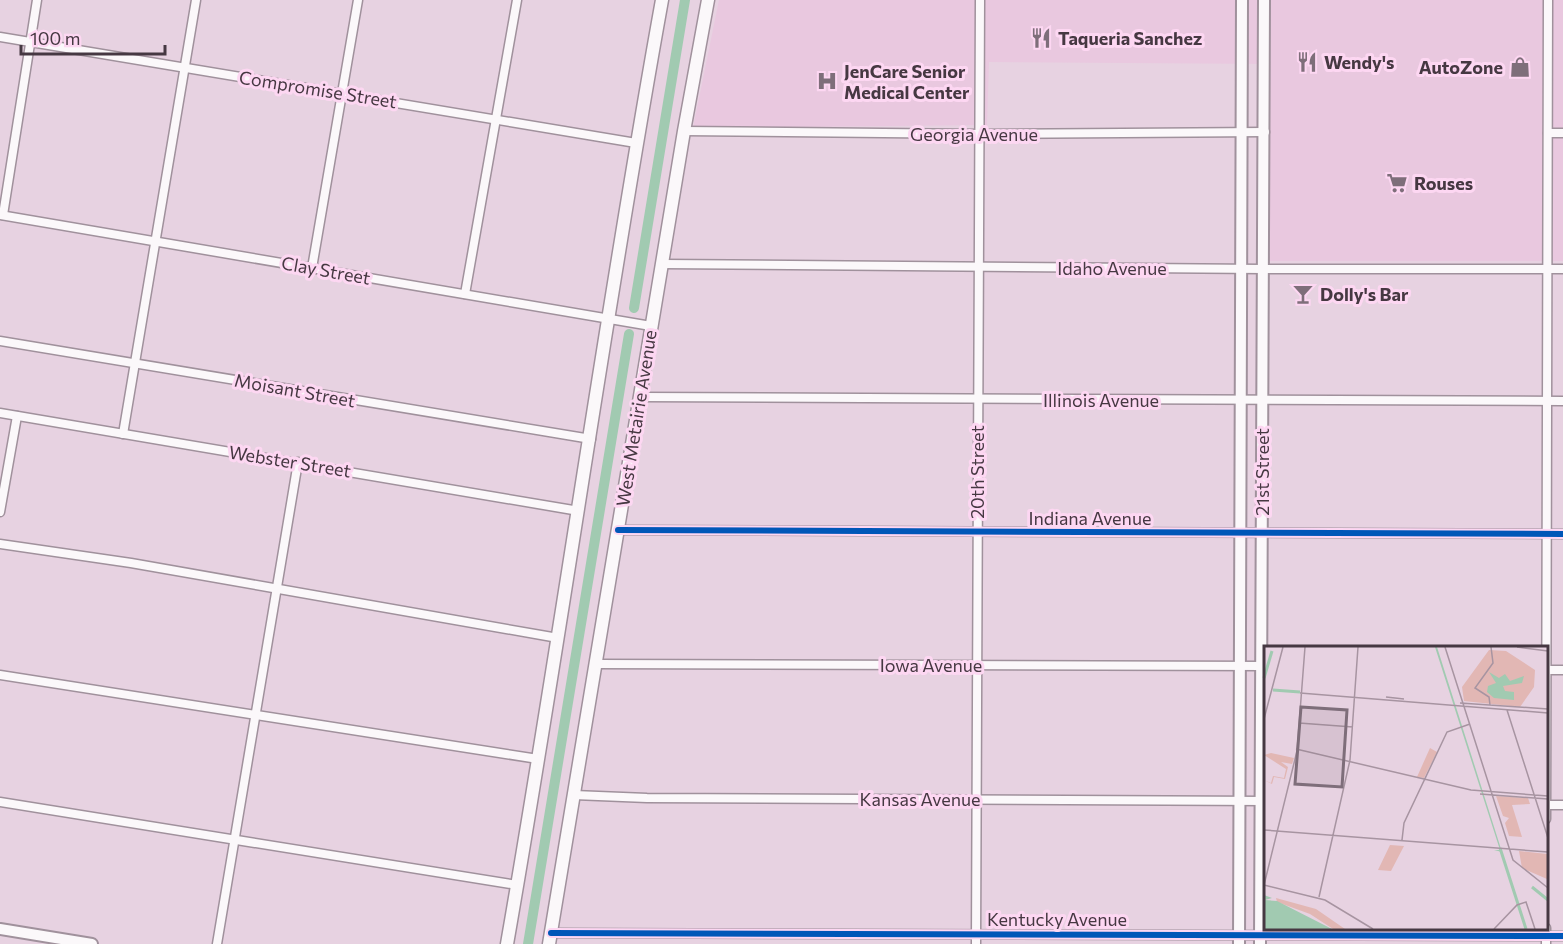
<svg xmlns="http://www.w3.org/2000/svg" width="1563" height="944" font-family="Commissioner,sans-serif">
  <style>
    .built { fill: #e9c8df }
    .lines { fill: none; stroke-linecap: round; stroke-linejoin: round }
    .canal { stroke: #a1cab1; stroke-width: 10 }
    .minor-casing { stroke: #a0919c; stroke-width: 11 }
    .tertiary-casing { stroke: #a0919c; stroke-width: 14 }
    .secondary-casing { stroke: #a0919c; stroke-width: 15 }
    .minor { stroke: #fbf8fa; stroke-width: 8 }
    .tertiary { stroke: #fbf8fa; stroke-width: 10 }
    .secondary { stroke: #fbf8fa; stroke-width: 12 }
    .cycleway-casing { stroke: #fdd7f2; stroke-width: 10 }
    .cycleway { stroke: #0057b8; stroke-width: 6 }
    .labels { text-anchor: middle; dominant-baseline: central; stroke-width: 6; stroke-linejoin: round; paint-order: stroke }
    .poi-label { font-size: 18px; font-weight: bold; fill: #463842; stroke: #fdd7f2; text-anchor: start }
    .street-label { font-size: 18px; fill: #463842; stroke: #fdd7f2 }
    .inset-river { fill: none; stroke: #a1cab1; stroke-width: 3 }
    .inset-road { fill: none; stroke: #a794a1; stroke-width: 1.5 }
    .view { fill: #7e6e7a; fill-opacity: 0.15; stroke: #7e6e7a; stroke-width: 3 }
    .inset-edge { fill: none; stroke: #463842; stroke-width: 3 }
  </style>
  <rect width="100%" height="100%" fill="#e7d2e1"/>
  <path class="built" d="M719,0H1563V261H1267L1270,64L989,62L987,125L693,128Z"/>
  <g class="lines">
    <g class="canal">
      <path d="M634,308L685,0"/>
      <path d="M528,944L629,334"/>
    </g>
    <g class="minor-casing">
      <g id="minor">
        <path d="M0,37L636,143"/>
        <path d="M684,131L980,134L1265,132"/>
        <path d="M1548,133H1563"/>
        <path d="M0,215L651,326"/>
        <path d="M3,215L37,0"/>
        <path d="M662,264L1263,269H1563"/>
        <path d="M312,268L358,0"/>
        <path d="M465,294L517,0"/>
        <path d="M0,341L591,439"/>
        <path d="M640,397L1563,401"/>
        <path d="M0,413L579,511"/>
        <path d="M123,434L196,0"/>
        <path d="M0,512L17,416"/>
        <path d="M618,530L1563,534"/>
        <path d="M0,544L131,563L558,638"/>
        <path d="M596,664L1266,666"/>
        <path d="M1546,670H1563"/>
        <path d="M0,675L538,759"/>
        <path d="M574,795L647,798L1266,801"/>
        <path d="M0,802L517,885"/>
        <path d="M1546,805H1563"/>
        <path d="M1546,819L1548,0"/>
        <path d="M551,933L1563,936"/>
        <path d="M217,944L298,462"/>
        <path d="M976,944L980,0"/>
        <path d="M1546,944V928"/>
      </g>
    </g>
    <g class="tertiary-casing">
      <g id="tertiary">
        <path d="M0,929L92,944"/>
        <path d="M1239,944L1242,0"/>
        <path d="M1260,944L1264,0"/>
      </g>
    </g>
    <g class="secondary-casing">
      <g id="secondary">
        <path d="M507,944C562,630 605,314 662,0"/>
        <path d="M549,944L684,131L708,0"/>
      </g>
    </g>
    <use href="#minor" class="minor"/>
    <use href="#tertiary" class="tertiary"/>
    <use href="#secondary" class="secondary"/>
    <g class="cycleway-casing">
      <g id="cycleway">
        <path d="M618,530L1563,534"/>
        <path d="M551,933L1563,936"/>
      </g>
    </g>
    <use href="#cycleway" class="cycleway"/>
  </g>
  <defs>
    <g id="restaurant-bare" transform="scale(1.62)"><path d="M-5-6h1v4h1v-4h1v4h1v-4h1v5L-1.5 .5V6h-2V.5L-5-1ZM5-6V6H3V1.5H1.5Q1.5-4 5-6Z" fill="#7e6e7a" stroke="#fdd7f2" stroke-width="2.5" paint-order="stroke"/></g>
    <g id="shop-bare" transform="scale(1.62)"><path d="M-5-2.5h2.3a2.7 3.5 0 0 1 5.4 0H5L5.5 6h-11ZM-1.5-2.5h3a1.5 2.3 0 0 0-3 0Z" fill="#7e6e7a" stroke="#fdd7f2" stroke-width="2.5" paint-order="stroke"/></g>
    <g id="hospital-bare" transform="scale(1.62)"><path d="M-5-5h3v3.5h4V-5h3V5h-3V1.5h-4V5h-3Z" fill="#7e6e7a" stroke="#fdd7f2" stroke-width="2.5" paint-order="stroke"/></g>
    <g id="supermarket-bare" transform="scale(1.62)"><path d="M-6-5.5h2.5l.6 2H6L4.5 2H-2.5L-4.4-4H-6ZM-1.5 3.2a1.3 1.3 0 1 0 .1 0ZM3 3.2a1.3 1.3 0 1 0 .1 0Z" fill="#7e6e7a" stroke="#fdd7f2" stroke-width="2.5" paint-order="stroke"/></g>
    <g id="bar-bare" transform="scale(1.62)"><path d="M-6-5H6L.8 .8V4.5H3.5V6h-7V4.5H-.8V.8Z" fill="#7e6e7a" stroke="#fdd7f2" stroke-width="2.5" paint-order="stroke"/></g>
  </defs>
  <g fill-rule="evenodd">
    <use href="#restaurant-bare" x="1041" y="38"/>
    <use href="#restaurant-bare" x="1307" y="62"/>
    <use href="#shop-bare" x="1520" y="67"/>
    <use href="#hospital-bare" x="827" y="81"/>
    <use href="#supermarket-bare" x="1397" y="183"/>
    <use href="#bar-bare" x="1303" y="294"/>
  </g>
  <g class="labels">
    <g class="poi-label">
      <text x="1058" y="38">Taqueria Sanchez</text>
      <text x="1324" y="62">Wendy's</text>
      <text x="1503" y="67" text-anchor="end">AutoZone</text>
      <text x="844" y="71">JenCare Senior<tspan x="844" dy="21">Medical Center</tspan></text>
      <text x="1414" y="183">Rouses</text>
      <text x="1320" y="294">Dolly's Bar</text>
    </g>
    <g class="street-label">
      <text transform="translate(318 89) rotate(9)">Compromise Street</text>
      <text x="974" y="134">Georgia Avenue</text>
      <text x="1112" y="268">Idaho Avenue</text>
      <text transform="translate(326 270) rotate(10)">Clay Street</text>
      <text transform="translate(295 390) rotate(10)">Moisant Street</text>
      <text x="1101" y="400">Illinois Avenue</text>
      <text transform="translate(636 418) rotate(-81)">West Metairie Avenue</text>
      <text transform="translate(290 461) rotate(9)">Webster Street</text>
      <text transform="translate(977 472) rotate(-90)">20th Street</text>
      <text transform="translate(1262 472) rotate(-90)">21st Street</text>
      <text x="1090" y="518">Indiana Avenue</text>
      <text x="931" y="665">Iowa Avenue</text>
      <text x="920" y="799">Kansas Avenue</text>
      <text x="1057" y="919">Kentucky Avenue</text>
    </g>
  </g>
  <g transform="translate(1264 646)">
    <rect width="284" height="284" fill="#e7d2e1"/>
    <path d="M225,4L242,5L271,24L270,41L256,61L200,55L198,41ZM166,102L173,106L160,132L153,131ZM7,107L30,112L28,118L17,116L24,121L21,133L10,131L8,138L0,134L7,137L9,130L20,132L22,123L0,109ZM232,150L264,152L266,158L248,159L258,191L245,190L241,177L245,172L239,170ZM126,199L140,200L127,225L114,224ZM255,205L283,208V233L258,222ZM12,252L52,263L81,283H69L46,268L13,256Z" fill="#e2b7b4"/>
    <path d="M171,1H173L238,206L230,204H236ZM225,26L235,32L241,28L246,35L260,30L258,37L239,40L241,45L250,46V54L230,52L223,46L224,40L232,37ZM0,249L8,252L1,254L13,255L68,283H0Z" fill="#a1cab1"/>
    <path class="inset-river" d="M0,32L8,5M9,44L36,46M236,202L262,283M268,241L284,254"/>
    <path class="inset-road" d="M181,1L249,214L284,242M253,1L284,5M36,47L284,67M122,51L140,53M196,57L284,63M226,59L225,51L211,42L229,17L227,1M243,64L284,192M0,73L19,1M35,77L89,81M32,103L207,144L284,150M216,148L284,153M0,184L284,206M138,194L140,177L183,86L206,78M0,239L33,105L41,1M0,239L61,254L109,283M55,251L86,114L94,1M230,283L253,259L262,256L271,283"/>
    <path class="view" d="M37,61L83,64L78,141L31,138Z"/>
    <rect width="284" height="284" class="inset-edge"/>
  </g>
  <path d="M21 45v9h144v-9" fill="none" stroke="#463842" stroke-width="3"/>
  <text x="30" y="45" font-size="18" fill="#463842" stroke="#fdd7f2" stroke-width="4.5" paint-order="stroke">100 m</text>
</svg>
